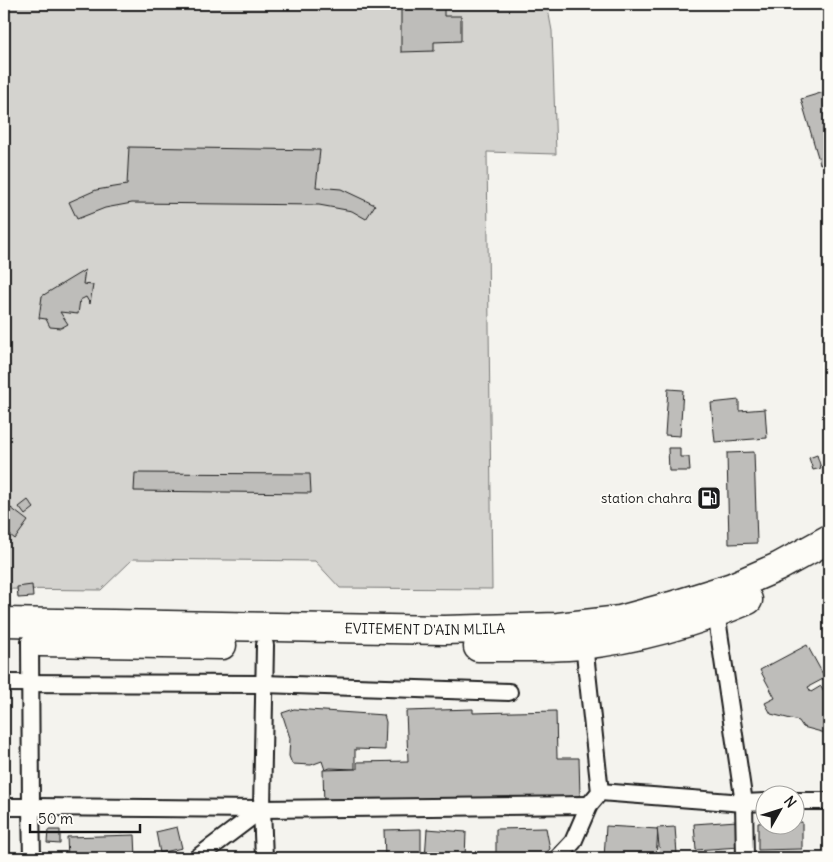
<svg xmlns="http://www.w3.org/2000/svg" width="833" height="862" font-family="Delius,sans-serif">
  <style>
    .green { fill: #d4d3cf; stroke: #787876 }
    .building { fill: #bebdba; stroke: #1c1c1c }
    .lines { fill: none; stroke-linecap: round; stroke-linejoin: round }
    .minor-casing { stroke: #1c1c1c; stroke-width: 20 }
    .trunk-casing { stroke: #1c1c1c; stroke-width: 31 }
    .minor { stroke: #fdfcf7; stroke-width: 16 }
    .trunk { stroke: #fdfcf7; stroke-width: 28 }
    .labels { text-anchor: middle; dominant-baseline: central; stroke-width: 4; stroke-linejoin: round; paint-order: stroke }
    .poi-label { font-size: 14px; fill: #1c1c1c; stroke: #fdfcf7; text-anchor: end }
    .street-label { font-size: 14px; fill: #1c1c1c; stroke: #fdfcf7 }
  </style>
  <rect width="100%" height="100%" fill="#f4f3ee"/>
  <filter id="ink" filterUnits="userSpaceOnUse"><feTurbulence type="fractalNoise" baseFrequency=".02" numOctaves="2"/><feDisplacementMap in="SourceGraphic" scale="10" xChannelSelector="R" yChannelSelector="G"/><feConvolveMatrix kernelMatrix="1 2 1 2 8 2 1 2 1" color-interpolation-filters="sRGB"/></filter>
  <g filter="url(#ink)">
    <path class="green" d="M4,4H547L552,31L556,154L487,152L492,589L340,588L315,561L133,559L101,590L4,589Z"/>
    <g class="building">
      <path d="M401,4H444V16H461V41L434,42V51L401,52Z"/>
      <path d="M824,92L829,110V161L820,164L801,99Z"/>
      <path d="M129,147L320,150L316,187L341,189L375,205L366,219L352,211L319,205L132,203L105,208L77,219L69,202L96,190L127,185Z"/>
      <path d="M85,270L83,284L93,285L90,304L86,297L80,300L78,314L60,312L68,324L61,328L50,327L46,319L39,318L42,296Z"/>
      <path d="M668,389L683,390L680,436L665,435Z"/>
      <path d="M739,400V411L765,409L767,438L715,442L711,403Z"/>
      <path d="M668,448H680V457H689L690,471H669Z"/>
      <path d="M754,452L757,543L729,544L727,453Z"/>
      <path d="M817,455L821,468L813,470L809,458Z"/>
      <path d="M135,473L310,474L311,493L134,491Z"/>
      <path d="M28,500L34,508L25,515L19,507Z"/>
      <path d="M11,508L28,521L15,539L4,530V518Z"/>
      <path d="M32,585L33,597L18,598L17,587Z"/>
      <path d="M807,645L825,678L808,687L811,692L821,686L824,691L829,688V734L803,727L799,721L771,714L765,703L775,698L760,670Z"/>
      <path d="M294,709L384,715L386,722L385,750L355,749V769L330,768L325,770L322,761L311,765L292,764L289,756L290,738L282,713Z"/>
      <path d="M473,709V713L556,711L557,758H579L580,796L554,797V801L324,806L323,770L357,769V762L408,761L406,711Z"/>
      <path d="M737,821L739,847L696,850L694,824Z"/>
      <path d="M766,822V824H796V822H802V849L758,850V823Z"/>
      <path d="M606,826L658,829L656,858H604Z"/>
      <path d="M177,827L182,848L160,853L156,832Z"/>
      <path d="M675,827L677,854L660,855L657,828Z"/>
      <path d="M546,828L550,849L540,858H496V829Z"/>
      <path d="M421,829V858H385L384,830Z"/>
      <path d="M427,829L466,832L465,858H425Z"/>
      <path d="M48,830H60V844L47,843Z"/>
      <path d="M135,835L136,858H68L67,837Z"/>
    </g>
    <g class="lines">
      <g class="minor-casing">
        <g id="minor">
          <path d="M716,612L744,803L745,858"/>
          <path d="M265,645L262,809L589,805"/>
          <path d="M4,683L263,684L509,692"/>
          <path d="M600,792L744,803L766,802"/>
          <path d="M796,801H829"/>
          <path d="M4,807H31L30,641"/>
          <path d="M262,809L264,858"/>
          <path d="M32,858L31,807L262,809"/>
          <path d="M197,858L262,809"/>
          <path d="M558,858L573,842L589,805L600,792L584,644"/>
        </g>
      </g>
      <g class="trunk-casing">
        <g id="trunk">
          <path id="s1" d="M4,622L444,630L558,627L620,620L671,606L732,587L778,567L829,539"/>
          <path d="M40,642L222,645"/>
          <path d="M478,647C512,647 547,648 581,645C638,639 696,622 748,600"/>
        </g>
      </g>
      <use href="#minor" class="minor"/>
      <use href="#trunk" class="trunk"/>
    </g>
  </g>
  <defs>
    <g id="fuel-square" transform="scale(1.25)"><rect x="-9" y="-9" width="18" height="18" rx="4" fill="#1c1c1c" stroke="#fdfcf7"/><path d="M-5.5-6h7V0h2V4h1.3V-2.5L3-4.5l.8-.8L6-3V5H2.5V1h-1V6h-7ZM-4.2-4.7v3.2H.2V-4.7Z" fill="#fff"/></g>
  </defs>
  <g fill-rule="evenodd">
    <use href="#fuel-square" x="709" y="498"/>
  </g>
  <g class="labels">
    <g class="poi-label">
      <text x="692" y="498">station chahra</text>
    </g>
    <g class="street-label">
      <text stroke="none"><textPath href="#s1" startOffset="421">EVITEMENT D'AIN MLILA</textPath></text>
    </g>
  </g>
  <rect width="833" height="862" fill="none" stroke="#fdfcf7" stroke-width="20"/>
  <rect x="10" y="10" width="813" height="842" fill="none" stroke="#1c1c1c" stroke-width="2" filter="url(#ink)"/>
  <g transform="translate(780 810) rotate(51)"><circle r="24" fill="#fdfcf7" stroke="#a3a29f"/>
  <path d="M0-4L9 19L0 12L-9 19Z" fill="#1c1c1c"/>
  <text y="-8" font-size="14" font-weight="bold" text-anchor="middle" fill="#1c1c1c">N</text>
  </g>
  <path d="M30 824v8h110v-8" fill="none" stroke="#1c1c1c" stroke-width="2.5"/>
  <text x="38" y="824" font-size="15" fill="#1c1c1c" stroke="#fdfcf7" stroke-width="4" paint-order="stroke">50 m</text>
</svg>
